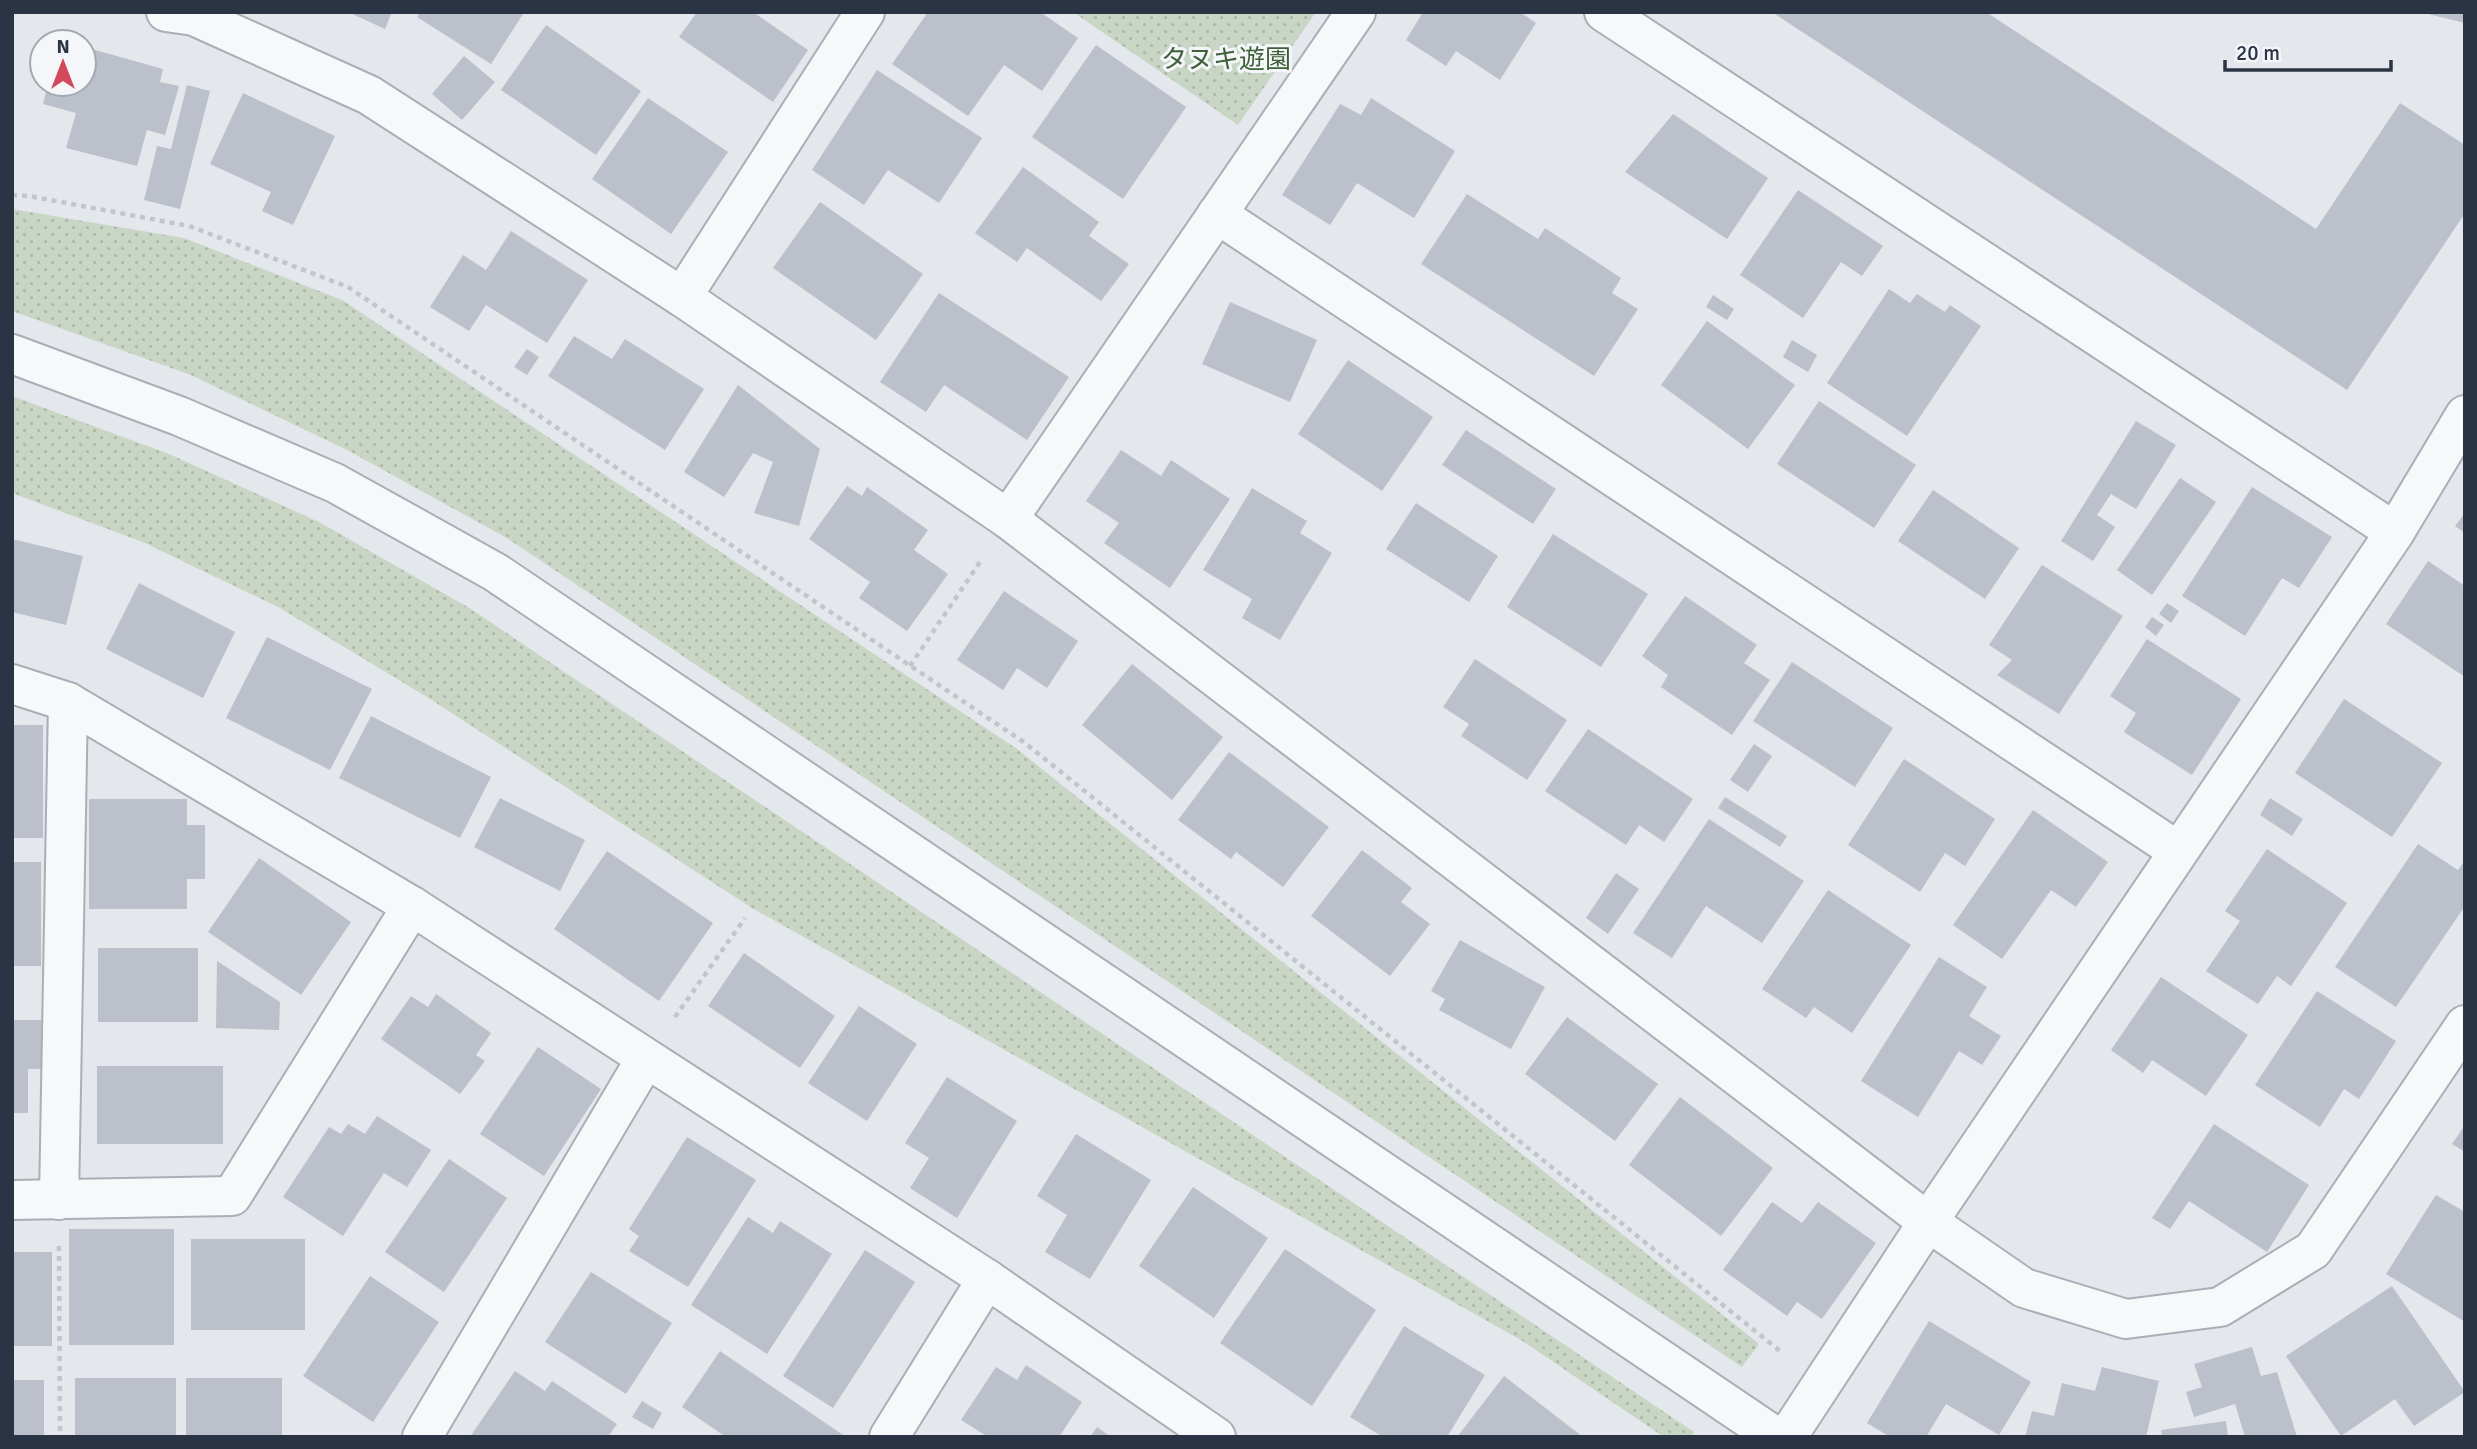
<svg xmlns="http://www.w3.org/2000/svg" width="2477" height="1449" font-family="Signika,'Noto Sans JP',sans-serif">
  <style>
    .grass { fill: url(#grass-dots) }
    .building { fill: #bbc0ca }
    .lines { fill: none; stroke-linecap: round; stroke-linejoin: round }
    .minor-casing { stroke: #a9aeb7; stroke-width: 42 }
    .path { stroke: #c2c5cb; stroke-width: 4.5; stroke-dasharray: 5 5; stroke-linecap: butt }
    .minor { stroke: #f7f8fa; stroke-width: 38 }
    .labels { text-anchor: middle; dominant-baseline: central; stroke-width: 6; stroke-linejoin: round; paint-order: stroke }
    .park-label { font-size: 26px; fill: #3f6138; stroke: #f4f6f9 }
  </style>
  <defs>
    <pattern id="grass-dots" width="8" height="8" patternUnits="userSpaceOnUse" patternTransform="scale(1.75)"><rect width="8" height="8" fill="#c9d6c5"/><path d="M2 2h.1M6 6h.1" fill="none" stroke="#adb8ab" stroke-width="1.8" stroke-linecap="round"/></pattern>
  </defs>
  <rect width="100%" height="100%" fill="#e4e7ec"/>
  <g class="grass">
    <path d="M1073,12H1316L1238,125Z"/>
    <path d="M12,209L184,238L342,300L1017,749L1759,1344L1742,1367L507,538L347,450L191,375L12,311Z"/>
    <path d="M12,396L169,454L319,522L471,609L1694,1432L1691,1437H1664L1521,1340L752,908L427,697L278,607L145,543L12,493Z"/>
  </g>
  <g class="building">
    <path d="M348,12H392L385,29Z"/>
    <path d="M420,12H521L523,14L491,64L417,17Z"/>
    <path d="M697,12H753L808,50L773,102L679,37Z"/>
    <path d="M928,12H1040L1078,38L1042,91L1004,65L968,116L892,64Z"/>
    <path d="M1423,12H1520L1536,23L1500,80L1456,51L1446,66L1406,40Z"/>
    <path d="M1772,12H1986L2316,229L2400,103L2465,145V213L2347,390Z"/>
    <path d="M2424,12H2465V23L2424,13Z"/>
    <path d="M546,25L641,91L596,155L501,90Z"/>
    <path d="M1096,45L1186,107L1123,199L1032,137Z"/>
    <path d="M88,48L163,69L160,82L179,86L165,135L147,130L137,166L66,148L76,113L43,104L48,84H84V63Z"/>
    <path d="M464,56L495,82L462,120L432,94Z"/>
    <path d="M877,70L982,138L939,203L888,170L864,205L812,170Z"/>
    <path d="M187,85L210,91L180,209L144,200L157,146L171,149Z"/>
    <path d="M243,93L335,136L293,225L262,211L271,192L210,164Z"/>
    <path d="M648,98L728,152L671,234L592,179Z"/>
    <path d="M1371,98L1455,151L1414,218L1357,183L1330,225L1282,195L1340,104L1361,115Z"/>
    <path d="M1673,114L1768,178L1727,239L1625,172Z"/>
    <path d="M1023,167L1099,222L1089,236L1129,264L1101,301L1027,248L1017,262L975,233Z"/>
    <path d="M1798,190L1883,246L1862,276L1841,262L1803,318L1740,275Z"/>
    <path d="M1467,194L1538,239L1545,228L1621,278L1612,293L1638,309L1594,376L1421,264Z"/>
    <path d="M820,202L923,274L876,340L773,268Z"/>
    <path d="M511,231L588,280L547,343L486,305L469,331L430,307L463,255L486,270Z"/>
    <path d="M1889,289L1910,303L1917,294L1945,312L1950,305L1981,326L1907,436L1827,383Z"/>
    <path d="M939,293L1069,377L1027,440L944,385L926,412L880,382Z"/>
    <path d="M1713,295L1734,309L1727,320L1706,307Z"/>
    <path d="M1230,302L1317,340L1290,402L1202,364Z"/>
    <path d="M1707,321L1795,385L1748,449L1661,385Z"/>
    <path d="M574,336L612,359L625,339L704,389L665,450L548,376Z"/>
    <path d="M1792,340L1817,355L1808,372L1783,357Z"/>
    <path d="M527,349L539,357L527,375L514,367Z"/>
    <path d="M1348,360L1433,417L1382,491L1298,434Z"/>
    <path d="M738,385L820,449L799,526L754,513L773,462L753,453L724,497L684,472Z"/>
    <path d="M1819,401L1916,465L1874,528L1777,464Z"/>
    <path d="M2136,421L2176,445L2136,509L2111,494L2097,515L2115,527L2093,561L2061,541Z"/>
    <path d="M1466,430L1556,489L1533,524L1442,465Z"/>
    <path d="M1121,450L1161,476L1171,460L1230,499L1170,588L1104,543L1119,523L1086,501Z"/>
    <path d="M2180,478L2216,502L2152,595L2117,570Z"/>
    <path d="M847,486L862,496L867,487L928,530L914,550L948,574L907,631L859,598L870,582L809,539Z"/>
    <path d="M2252,487L2332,537L2299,588L2282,578L2245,636L2182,596Z"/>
    <path d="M1252,488L1307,521L1300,533L1332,553L1280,640L1242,618L1252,599L1203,570Z"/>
    <path d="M1933,490L2019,548L1985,599L1898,541Z"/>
    <path d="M1416,503L1498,556L1469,602L1386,549Z"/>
    <path d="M2465,513V533L2455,526Z"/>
    <path d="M1553,534L1648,594L1601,667L1507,607Z"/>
    <path d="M12,539L83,556L66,625L12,612Z"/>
    <path d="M2428,561L2465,586V677L2386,624Z"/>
    <path d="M2042,565L2123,616L2059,714L1997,675L2012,660L1989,645Z"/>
    <path d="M139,583L235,632L203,698L106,649Z"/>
    <path d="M1004,591L1078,641L1047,688L1017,668L1003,690L957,660Z"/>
    <path d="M1685,596L1757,645L1744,663L1770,680L1732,735L1661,687L1668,675L1642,656Z"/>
    <path d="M2167,603L2179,611L2171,623L2159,614Z"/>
    <path d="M2152,617L2164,625L2156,636L2145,627Z"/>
    <path d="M267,637L372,689L330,770L226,718Z"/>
    <path d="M2147,639L2241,699L2192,775L2124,732L2136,713L2110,696Z"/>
    <path d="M1475,659L1567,720L1527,780L1461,736L1469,724L1443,707Z"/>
    <path d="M1792,662L1893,728L1855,787L1753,721Z"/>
    <path d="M1132,664L1223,737L1172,800L1082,725Z"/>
    <path d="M2344,699L2442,763L2392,837L2295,773Z"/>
    <path d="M371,716L491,777L460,838L339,778Z"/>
    <rect x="12" y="725" width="31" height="113"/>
    <path d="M1588,729L1693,799L1664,842L1639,825L1626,845L1545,791Z"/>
    <path d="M1754,744L1772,756L1748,792L1730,780Z"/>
    <path d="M1229,752L1329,827L1283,887L1236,852L1231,859L1178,820Z"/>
    <path d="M1904,759L1995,819L1965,866L1945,853L1920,892L1848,845Z"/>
    <path d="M1725,797L1787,836L1780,847L1718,808Z"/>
    <path d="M500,798L585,840L560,891L474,847Z"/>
    <path d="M2270,798L2303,819L2292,836L2260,815Z"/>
    <path d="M89,799H187V825H205V879H187V909H89Z"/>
    <path d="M2033,810L2108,862L2076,907L2051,890L2002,959L1953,925Z"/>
    <path d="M1709,819L1804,881L1762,943L1706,906L1672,958L1633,933Z"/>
    <path d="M2418,844L2458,870L2465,860V906L2396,1007L2335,967Z"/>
    <path d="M2267,849L2347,903L2291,986L2277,976L2258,1004L2206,971L2240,921L2225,911Z"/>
    <path d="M1362,850L1412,888L1401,902L1430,924L1390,976L1311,916Z"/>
    <path d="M607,851L713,923L659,1001L554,929Z"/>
    <path d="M259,858L351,922L301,995L208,932Z"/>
    <rect x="12" y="862" width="29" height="104"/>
    <path d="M1616,873L1639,889L1608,934L1586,918Z"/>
    <path d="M1828,890L1911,945L1852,1033L1814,1007L1806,1018L1762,989Z"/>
    <path d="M1460,940L1545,987L1511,1049L1439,1010L1445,999L1431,991Z"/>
    <rect x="98" y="948" width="100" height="74"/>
    <path d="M744,953L835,1016L800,1068L708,1006Z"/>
    <path d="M1939,957L1987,987L1969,1016L2001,1036L1982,1065L1959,1051L1918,1117L1861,1081Z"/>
    <path d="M217,961L280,1002L279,1030L216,1028Z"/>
    <path d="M2161,977L2248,1035L2206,1096L2152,1060L2143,1073L2111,1050Z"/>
    <path d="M2317,991L2396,1041L2359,1099L2344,1089L2320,1127L2255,1085Z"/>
    <path d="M436,994L491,1033L476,1055L485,1061L460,1094L381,1039L411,996L428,1007Z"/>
    <path d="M859,1006L917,1044L867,1121L808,1083Z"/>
    <path d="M1567,1017L1658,1084L1615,1141L1525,1074Z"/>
    <path d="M12,1020H41V1069H28V1113H12Z"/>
    <path d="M538,1047L601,1089L544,1176L480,1134Z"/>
    <rect x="97" y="1066" width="126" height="78"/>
    <path d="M947,1077L1017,1121L957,1218L910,1188L929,1158L905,1143Z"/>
    <path d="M1680,1097L1773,1168L1721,1236L1629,1165Z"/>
    <path d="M377,1116L431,1150L407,1187L384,1173L343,1236L283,1197L329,1127L341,1134L348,1124L365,1134Z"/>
    <path d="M2214,1124L2309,1185L2267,1252L2189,1201L2170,1229L2152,1218Z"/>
    <path d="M2465,1125V1152L2452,1144Z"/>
    <path d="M1076,1134L1151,1180L1090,1279L1045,1252L1067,1215L1037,1196Z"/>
    <path d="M687,1137L756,1180L688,1287L629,1251L639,1236L629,1229Z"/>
    <path d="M449,1159L507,1198L444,1292L385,1252Z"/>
    <path d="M1193,1187L1268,1238L1214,1318L1139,1266Z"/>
    <path d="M2436,1195L2465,1212V1322L2386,1274Z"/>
    <path d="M1772,1202L1802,1223L1818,1202L1876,1243L1822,1319L1797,1302L1787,1316L1723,1270Z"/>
    <path d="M748,1217L773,1233L780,1221L832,1254L767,1354L691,1305Z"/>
    <rect x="69" y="1229" width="105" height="116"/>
    <rect x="191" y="1239" width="114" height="91"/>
    <path d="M1285,1249L1376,1310L1312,1406L1220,1343Z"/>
    <path d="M865,1250L915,1282L833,1408L783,1376Z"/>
    <rect x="12" y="1252" width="40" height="94"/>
    <path d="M591,1272L672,1323L626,1394L545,1342Z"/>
    <path d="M370,1276L439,1322L373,1422L303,1376Z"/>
    <path d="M2392,1286L2465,1392L2414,1426L2395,1399L2341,1436L2286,1356Z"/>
    <path d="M1929,1321L2031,1382L1999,1435L1946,1404L1926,1437H1890L1867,1423Z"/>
    <path d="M1404,1326L1485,1375L1447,1437H1383L1350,1417Z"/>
    <path d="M2252,1347L2261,1376L2277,1372L2297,1437H2245L2235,1404L2194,1417L2186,1392L2202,1387L2194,1364Z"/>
    <path d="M720,1351L846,1437H726L682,1407Z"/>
    <path d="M1026,1365L1082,1402L1059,1437H988L961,1420L996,1367L1017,1380Z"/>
    <path d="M2102,1367L2159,1381L2146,1437H2025L2032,1411L2054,1416L2062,1383L2095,1391Z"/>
    <path d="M515,1371L545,1391L552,1381L617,1424L608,1437H470Z"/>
    <path d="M1504,1376L1583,1437H1457Z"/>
    <rect x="75" y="1378" width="101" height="59"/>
    <rect x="186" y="1378" width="96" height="59"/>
    <rect x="12" y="1380" width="32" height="57"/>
    <path d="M642,1401L662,1413L653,1429L632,1417Z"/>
    <path d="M2226,1421L2228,1437H2162L2161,1430Z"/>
    <path d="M1097,1427L1111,1437H1090Z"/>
  </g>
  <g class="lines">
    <g class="minor-casing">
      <g id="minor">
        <path d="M166,12L194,16L369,95L682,297L1008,519L1928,1222L2024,1288L2126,1319L2220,1307L2313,1250L2465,1025"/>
        <path d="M1604,12L2395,532"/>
        <path d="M1217,214L2178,851"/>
        <path d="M682,297L865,12"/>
        <path d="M12,354L179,416L335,483L495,572L1776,1437"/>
        <path d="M1008,519L1356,12"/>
        <path d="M12,684L68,702L412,906L987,1279L1216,1437"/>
        <path d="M12,1200L232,1196L412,906"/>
        <path d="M59,1200L68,702"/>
        <path d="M422,1437L645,1060"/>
        <path d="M889,1437L987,1279"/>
        <path d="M1787,1437L1928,1222L2395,532L2465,415"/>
      </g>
    </g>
    <g class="path">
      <path d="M12,195L29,196L189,226L348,287L1025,743L1780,1351"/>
      <path d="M910,666L982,559"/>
      <path d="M675,1017L745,918"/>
      <path d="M59,1246L60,1437"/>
    </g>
    <use href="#minor" class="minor"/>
  </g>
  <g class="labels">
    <g class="park-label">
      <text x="1226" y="60">タヌキ遊園</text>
    </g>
  </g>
  <rect width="2477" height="1449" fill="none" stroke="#2b3445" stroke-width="28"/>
  <g transform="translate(63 63)"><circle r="33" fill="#f4f6f9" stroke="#a4a8b1" stroke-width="2"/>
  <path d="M0-5L12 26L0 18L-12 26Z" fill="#d1495b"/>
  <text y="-10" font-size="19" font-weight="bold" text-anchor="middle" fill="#2b3445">N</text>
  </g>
  <path d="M2225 60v10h166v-10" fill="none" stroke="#2b3445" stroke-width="3.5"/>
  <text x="2236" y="60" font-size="21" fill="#2b3445" stroke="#f4f6f9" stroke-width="5" paint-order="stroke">20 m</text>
</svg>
